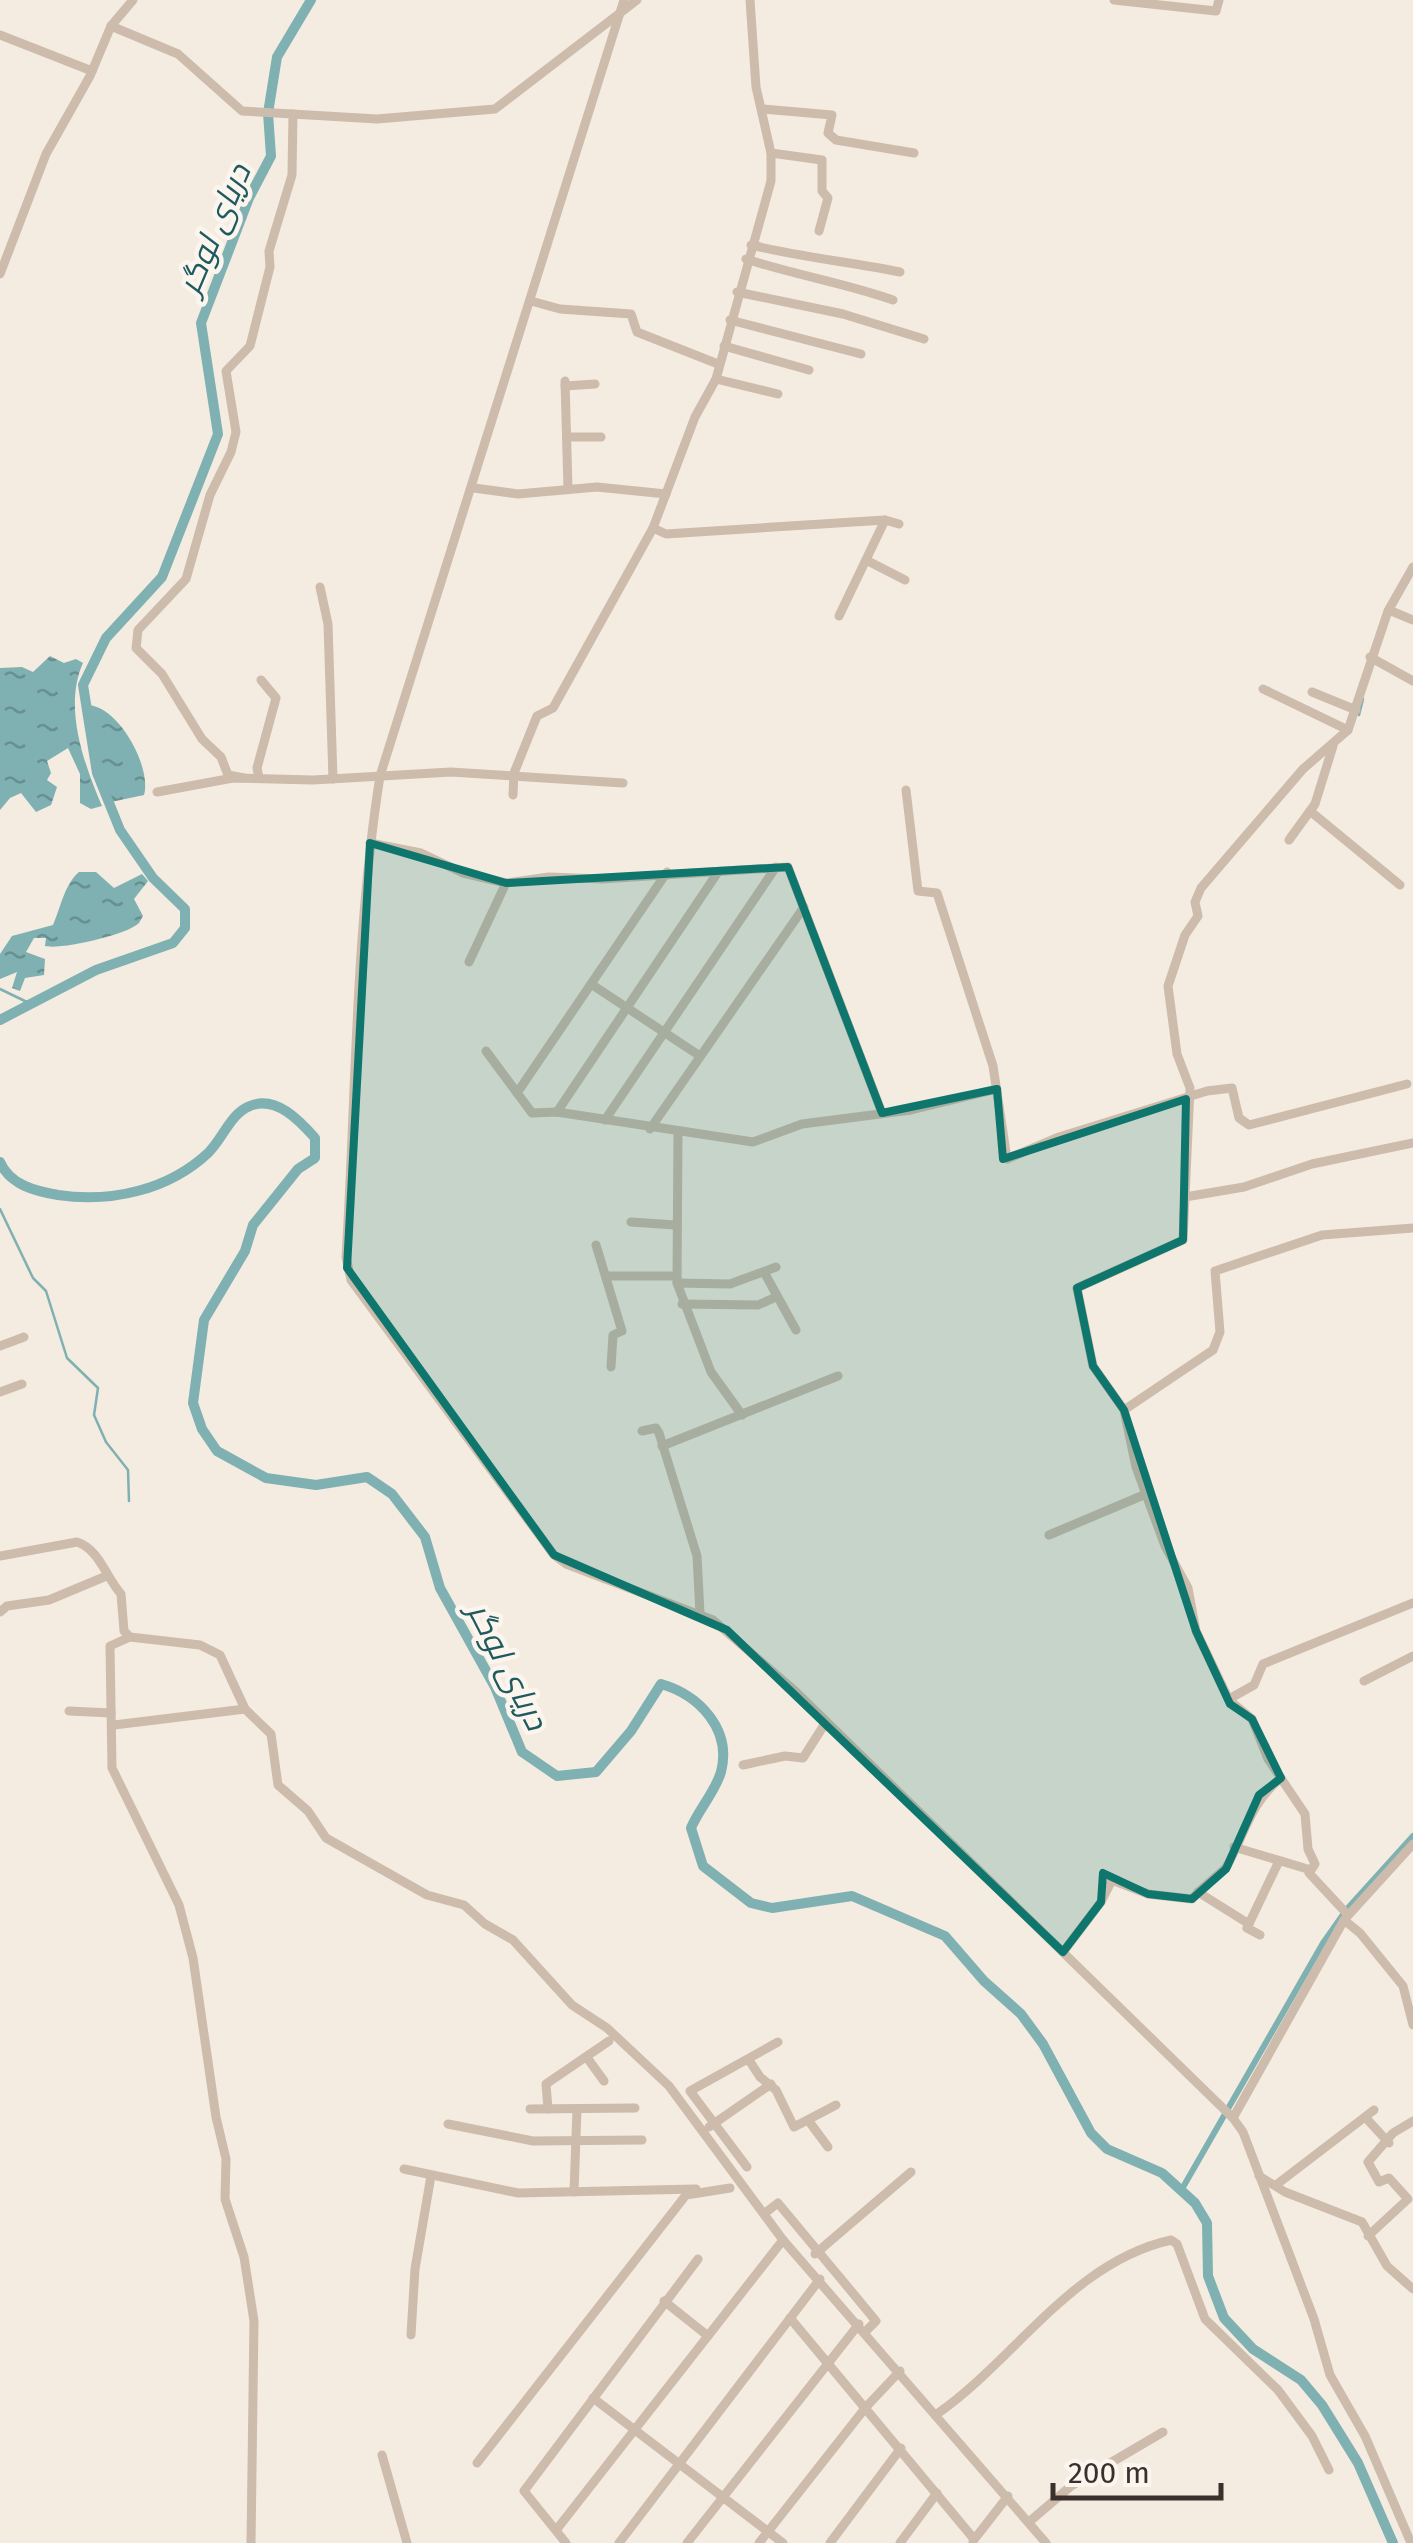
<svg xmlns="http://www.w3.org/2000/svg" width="1413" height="2543" font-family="'Fira Sans',Cairo,sans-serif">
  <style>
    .water { fill: url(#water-ripples) }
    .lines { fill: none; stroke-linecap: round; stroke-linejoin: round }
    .stream { stroke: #7fb0b2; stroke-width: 2.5 }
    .canal { stroke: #7fb0b2; stroke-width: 6 }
    .river { stroke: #7fb0b2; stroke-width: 10 }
    .minor { stroke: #cdbbac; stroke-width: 9 }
    .marked { fill: #0f766e; fill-opacity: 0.2; stroke: #0f766e; stroke-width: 8; stroke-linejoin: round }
    .labels { text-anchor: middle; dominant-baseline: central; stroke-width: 9; stroke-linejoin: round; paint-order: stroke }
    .water-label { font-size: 32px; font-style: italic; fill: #1f5a5e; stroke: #fbf5ee }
  </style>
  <defs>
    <pattern id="water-ripples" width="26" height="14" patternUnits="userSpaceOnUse" patternTransform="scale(2.5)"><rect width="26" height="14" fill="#7fb0b2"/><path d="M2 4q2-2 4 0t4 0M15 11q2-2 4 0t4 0" fill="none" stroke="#699091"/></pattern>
  </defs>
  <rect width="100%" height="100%" fill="#f4ebe1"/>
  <g class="water">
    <path d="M50,656L64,663L76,659L83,663C63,707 84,764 102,806L91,809L80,803V774L68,748L47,761L51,773L47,780L57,787L51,805L36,812L21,793L10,798L0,810V668L22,667L33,672Z"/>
    <path d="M87,705C118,705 152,767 144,795L111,802L98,768Z"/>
    <path d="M96,872L114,888L142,874L148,881L134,899L143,916L139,923C127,935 60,950 45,946L46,938H34L26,952L45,959L44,975L25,978L20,991L12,988L17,972L0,979V954L12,936L53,925C61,907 64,885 79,872Z"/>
  </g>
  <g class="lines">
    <g class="stream">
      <path d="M1359,715L1363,699"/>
      <path d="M0,989L29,1003"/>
      <path d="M0,1209L33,1278L46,1291L67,1358L98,1388L94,1415L106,1442L128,1470L129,1501"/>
    </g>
    <path class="canal" d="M1182,2189L1323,1943L1347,1909L1413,1836"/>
    <g class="river">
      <path d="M0,1020L96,970L173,943L185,928V909L153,878L120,830L97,773L83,685L106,638L162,577L218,434L201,323L249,198L271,156L268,113L277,57L311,0"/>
      <path d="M0,1162C10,1185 35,1191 58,1195C111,1203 169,1190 209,1152C223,1138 231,1113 250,1106C276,1095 300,1121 315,1138V1158L298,1169L253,1225L245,1251L204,1320L193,1403L202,1429L217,1451L266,1478L316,1485L367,1477L392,1494L425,1537L440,1588L495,1687L522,1752L557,1776L596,1772L631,1731L661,1684C699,1695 732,1729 721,1772C715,1792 699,1809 691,1828L703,1866L751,1903L772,1908L852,1896L945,1936L984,1981L1021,2014L1043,2044L1091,2133L1107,2149L1162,2173L1195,2203L1207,2223L1208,2276L1224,2318L1253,2349L1301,2380L1322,2405L1358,2463L1393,2543"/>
    </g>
    <g class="minor">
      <path d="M624,0L380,776C355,934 356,1097 346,1257L351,1280L554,1555L566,1564L713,1620L795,1691L1233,2118L1243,2132L1314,2319L1330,2375L1365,2436L1411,2543"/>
      <path d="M750,0L756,87L771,153V181L716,379L695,417L653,528L666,534L885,520L899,524"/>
      <path d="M1114,0L1216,11L1219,0"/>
      <path d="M111,26L178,54L242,111L377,119L495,109L637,0"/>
      <path d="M0,35L92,71"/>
      <path d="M763,109L832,115L828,133L836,140L914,153"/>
      <path d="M771,153L822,160V191L828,198L819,231"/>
      <path d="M751,245C801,257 849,262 900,272"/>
      <path d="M746,259C795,275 845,283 893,300"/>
      <path d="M0,274L46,154L90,76L111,26L133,0"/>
      <path d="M737,292L843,314L924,339"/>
      <path d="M531,301L560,309L631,314L637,332L718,364"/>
      <path d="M730,320L861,354"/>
      <path d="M724,346L809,370"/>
      <path d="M716,379L778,394"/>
      <path d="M565,381L568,489"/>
      <path d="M565,386L595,384"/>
      <path d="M567,437H601"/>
      <path d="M474,488L518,494L597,487L666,494"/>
      <path d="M866,560L905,580"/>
      <path d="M320,587L328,624L333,779"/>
      <path d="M1389,610L1413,620"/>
      <path d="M839,616L885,520"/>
      <path d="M1370,657L1413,681"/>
      <path d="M1263,689L1348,730"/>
      <path d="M1312,692L1356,710"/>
      <path d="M244,778L228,775L221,757L202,739L162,674L136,648L138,630L186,579L210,495L231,452L236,432L226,371L250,346L270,267L269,251L292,175L293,114"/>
      <path d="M259,778L257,768L276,698L261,680"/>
      <path d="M906,790L918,891L937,893L993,1066L1007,1159L1059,1137L1207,1091L1232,1088L1239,1118L1249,1125L1407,1084"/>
      <path d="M157,792L233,778L313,780L451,772L623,783"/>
      <path d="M513,795L514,773L537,716L553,708L653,528"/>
      <path d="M1310,811L1400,885"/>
      <path d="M1289,840L1315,804L1333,746"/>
      <path d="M370,843L421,853L463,873L506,883L549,877L602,879L788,867L882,1113"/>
      <path d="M469,962L506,883"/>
      <path d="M591,984L700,1056"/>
      <path d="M486,1051L532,1113L557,1112L753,1142L802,1124L911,1110L997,1089"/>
      <path d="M517,1093L667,872"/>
      <path d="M557,1112L718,872"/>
      <path d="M605,1120L776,867"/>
      <path d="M650,1129L804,907"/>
      <path d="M678,1132L677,1283L711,1372L742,1415"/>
      <path d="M1185,1197L1244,1187L1312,1164L1413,1143"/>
      <path d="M631,1222L675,1225"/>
      <path d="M596,1245L622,1331L613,1335L611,1367"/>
      <path d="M764,1272L796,1330"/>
      <path d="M607,1276H676"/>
      <path d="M677,1283L730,1284L776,1267"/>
      <path d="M682,1304L758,1305L776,1297"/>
      <path d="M0,1346L24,1337"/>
      <path d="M0,1392L22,1384"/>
      <path d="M1124,1410L1213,1350L1220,1332L1215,1271L1322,1235L1413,1228"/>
      <path d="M642,1431L656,1428L659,1433L697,1556L700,1614"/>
      <path d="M662,1446L838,1376"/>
      <path d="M1049,1535L1146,1494"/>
      <path d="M0,1556L77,1542C99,1549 106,1577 121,1594L124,1631L130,1637L200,1645L220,1655L245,1709L271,1734L278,1785L308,1811L326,1838L427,1895L464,1905L485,1924L513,1940L572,2005L607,2028L669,2086L783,2240L1046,2543"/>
      <path d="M0,1612L7,1606L49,1600L104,1577"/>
      <path d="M130,1637L110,1646L112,1768L179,1905L193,1958L216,2117L226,2159L225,2199L244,2257L254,2321L251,2543"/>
      <path d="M1364,1681L1413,1656"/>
      <path d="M1229,1699L1254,1685L1263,1664L1413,1603"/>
      <path d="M69,1711L111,1713"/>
      <path d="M114,1725L245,1709"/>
      <path d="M743,1765L785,1756L803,1758L826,1722"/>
      <path d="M1234,1847L1311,1870"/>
      <path d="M1198,1892L1249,1924"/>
      <path d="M1348,1915L1309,1873L1315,1864L1308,1849L1305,1814L1268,1759L1252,1719L1229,1700L1196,1631L1188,1588L1165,1546L1136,1467L1124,1410L1093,1366L1077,1288L1183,1240L1190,1088L1177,1054L1168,986L1185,935L1198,916L1195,902L1201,888L1303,769L1348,730L1388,611L1413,567"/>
      <path d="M1344,1920L1360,1933L1403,1986L1413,2025"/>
      <path d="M1260,1935L1247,1928L1279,1861"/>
      <path d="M1063,1952L1101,1902L1112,1880L1148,1894L1192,1899C1200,1889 1224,1871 1227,1866C1245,1833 1251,1802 1281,1778"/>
      <path d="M588,2059L604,2081"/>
      <path d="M749,2060L760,2077L776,2090L794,2127L836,2105"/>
      <path d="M530,2109L635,2108"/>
      <path d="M548,2109L546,2084L609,2041"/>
      <path d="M1365,2117L1389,2143"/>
      <path d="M1233,2118L1344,1920L1413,1844"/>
      <path d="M808,2120L828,2147"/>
      <path d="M448,2124L533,2141L642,2140"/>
      <path d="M709,2127L771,2084"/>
      <path d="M747,2167L690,2091L778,2042"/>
      <path d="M404,2169L518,2193L696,2189"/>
      <path d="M1259,2176L1285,2192L1362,2222L1387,2266L1413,2289"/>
      <path d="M1276,2185L1374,2110"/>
      <path d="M574,2192L577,2109"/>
      <path d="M765,2213L778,2203L876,2321L866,2331"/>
      <path d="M1368,2236L1408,2199L1389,2178L1379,2182L1368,2162L1393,2133L1413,2121"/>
      <path d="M815,2254L911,2172"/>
      <path d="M664,2301L708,2336"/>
      <path d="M790,2318L974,2539"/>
      <path d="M411,2335L415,2269L431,2176"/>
      <path d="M593,2398L783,2543"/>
      <path d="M937,2414C1016,2359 1072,2262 1171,2240L1177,2244L1205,2319L1278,2390L1312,2436L1329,2470"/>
      <path d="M382,2455L407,2543"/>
      <path d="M477,2463L686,2195L730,2188"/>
      <path d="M1029,2522L1071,2486L1163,2432"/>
      <path d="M557,2529L783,2240"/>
      <path d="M973,2541L1008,2496"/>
      <path d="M566,2543L524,2491L698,2259"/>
      <path d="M619,2543L820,2279"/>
      <path d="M687,2543L859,2324"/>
      <path d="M759,2543L866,2407L900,2371"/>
      <path d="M830,2543L901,2448"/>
      <path d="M900,2543L937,2493"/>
    </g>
  </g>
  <path class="marked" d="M370,843L506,883L788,867L882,1113L997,1089L1003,1159L1186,1099L1183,1240L1077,1288L1093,1366L1124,1410L1196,1631L1230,1704L1252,1719L1281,1778L1259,1795L1226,1869L1192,1899L1148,1894L1103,1873L1101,1902L1063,1952L727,1630L554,1555L347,1268Z"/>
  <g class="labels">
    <g class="water-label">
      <text transform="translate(214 229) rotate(-67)">دریای لوگر</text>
      <text transform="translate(508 1666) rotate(63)">دریای لوگر</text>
    </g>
  </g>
  <path d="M1053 2483v15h168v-15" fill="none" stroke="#3b302b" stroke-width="5"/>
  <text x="1068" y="2483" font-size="30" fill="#3b302b" stroke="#fbf5ee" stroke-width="8" paint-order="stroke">200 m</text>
</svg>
